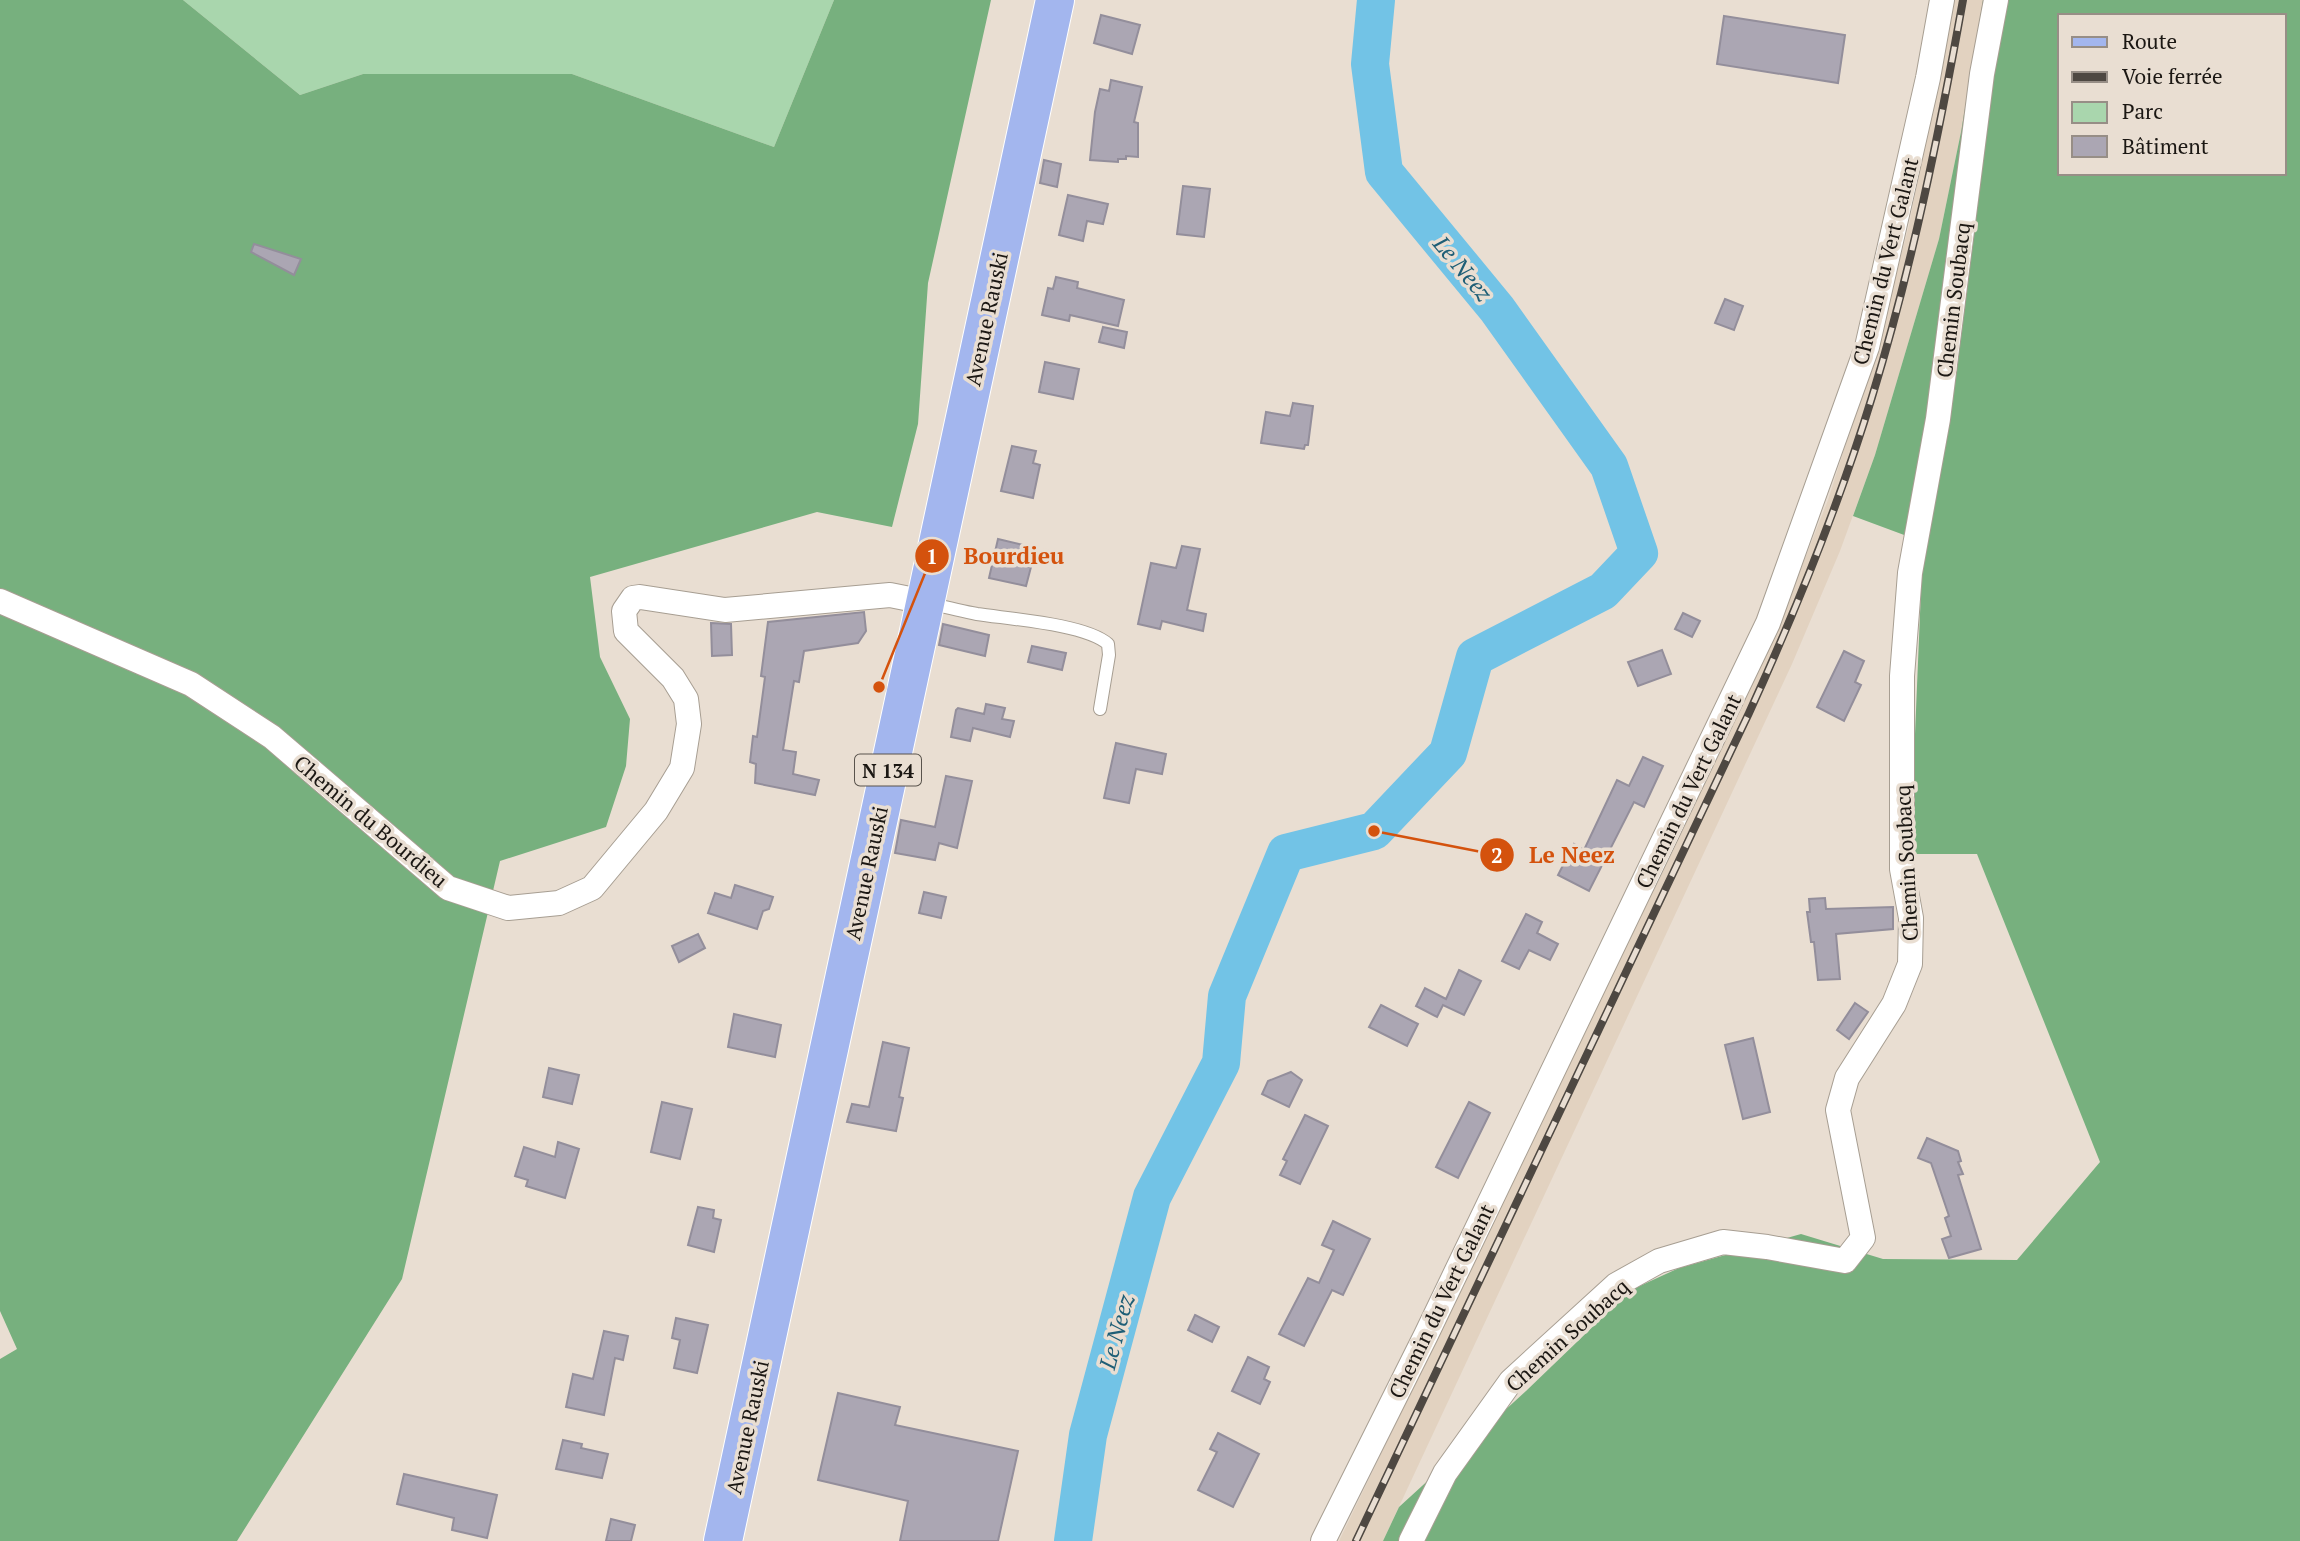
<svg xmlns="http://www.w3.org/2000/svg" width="2300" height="1541" font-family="'PT Serif',serif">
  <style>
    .built { fill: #e2d2c0 }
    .green { fill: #a9d6ad }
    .forest { fill: #77b07e; fill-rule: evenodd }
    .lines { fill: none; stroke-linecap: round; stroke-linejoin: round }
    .river { stroke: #72c3e6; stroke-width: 38 }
    .building { fill: #aba6b3; stroke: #938e9b; stroke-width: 2 }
    .lane-casing { stroke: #a79e92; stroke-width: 14 }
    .street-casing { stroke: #a79e92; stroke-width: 26 }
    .primary-casing { stroke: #fff; stroke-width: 40 }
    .lane { stroke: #fff; stroke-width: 12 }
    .street { stroke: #fff; stroke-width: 24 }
    .primary { stroke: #a3b6ee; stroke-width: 38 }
    .rail-casing { stroke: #4e4842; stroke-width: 8 }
    .rail { stroke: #e9ded2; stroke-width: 5; stroke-dasharray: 16; stroke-linecap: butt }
    .labels { text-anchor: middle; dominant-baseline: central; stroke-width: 7; stroke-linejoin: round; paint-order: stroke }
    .shield { fill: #e9ded2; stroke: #59534c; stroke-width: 2 }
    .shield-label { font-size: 19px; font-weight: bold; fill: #1b1713 }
    .street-label { font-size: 21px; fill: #1b1713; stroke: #e9ded2 }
    .water-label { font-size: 23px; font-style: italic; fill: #1e5e76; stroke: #e9ded2 }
    .leader { fill: none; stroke: #d4520d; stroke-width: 2.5 }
    .callout-dot { fill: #d4520d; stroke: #e9ded2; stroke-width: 2.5 }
    .mark-label { font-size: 21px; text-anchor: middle; font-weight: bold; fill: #fff }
    .callout-label { font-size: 23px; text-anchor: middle; font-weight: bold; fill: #d4520d; stroke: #e9ded2; stroke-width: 7; stroke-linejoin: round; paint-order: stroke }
  </style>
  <rect width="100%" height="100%" fill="#e9ded2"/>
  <path class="built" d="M1953,0H1983L1961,132L1939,239L1875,455L1840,551L1792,664L1383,1541H1339L1769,650L1828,500L1880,336L1909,225Z"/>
  <path class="green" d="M183,0H834L774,147L572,74H363L300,95Z"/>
  <g class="forest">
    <path d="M0,0H183L300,95L363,74H572L774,147L834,0H991L928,283L918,424L892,527L817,512L590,577L600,657L630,719L626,766L606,827L500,861L402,1279L237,1541H0V1359L17,1349L0,1311Z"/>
    <path d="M1983,0H2300V1541H1383L1399,1507L1526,1391L1631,1290L1679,1268L1801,1234L1883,1259L2017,1260L2100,1162L1977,854H1910L1923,542L1853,516L1875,455L1939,239L1961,132ZM2060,16H2284V173H2060Z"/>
  </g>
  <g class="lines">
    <path class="river" d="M1073,1541L1088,1435L1152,1197L1221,1063L1227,996L1286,853L1374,831L1448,753L1475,657L1603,591L1639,553L1609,466L1497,309L1384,172L1370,64L1376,0"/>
  </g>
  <g class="building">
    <path d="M1101,15L1140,25L1132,54L1094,43Z"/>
    <path d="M1724,16L1845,35L1838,83L1717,64Z"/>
    <path d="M1111,80L1142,87L1134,122L1138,123V157L1126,156V159H1118V162L1090,160L1095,112L1100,89L1109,91Z"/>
    <path d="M1044,160L1061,164L1057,187L1040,183Z"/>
    <path d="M1183,186L1210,189L1204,237L1177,234Z"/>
    <path d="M1068,195L1108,204L1103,224L1087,221L1083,241L1059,235Z"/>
    <path d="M254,244L301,259L294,275L251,252Z"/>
    <path d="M1056,277L1078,282L1077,288L1124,300L1118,326L1070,315L1069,321L1042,315L1048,288L1053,289Z"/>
    <path d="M1725,299L1743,306L1734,330L1715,323Z"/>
    <path d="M1103,327L1127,332L1124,348L1099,342Z"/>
    <path d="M1045,362L1079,369L1073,399L1039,392Z"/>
    <path d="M1293,403L1313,406L1308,445H1305L1304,449L1261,443L1266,412L1290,416Z"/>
    <path d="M1012,446L1036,451L1033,463L1040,465L1033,498L1001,491Z"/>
    <path d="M998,539L1023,545L1019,564L1031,567L1026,586L989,578Z"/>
    <path d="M1182,546L1200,549L1187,610L1206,614L1203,631L1162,621L1160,629L1138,624L1151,563L1176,568Z"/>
    <path d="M864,612L866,631L858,643L804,651L799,682L794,681L783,750L796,752L793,774L819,780L815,795L755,783L756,764L750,762L753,736L757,737L765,677L761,676L768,622Z"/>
    <path d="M1683,613L1700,621L1692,637L1675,629Z"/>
    <path d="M711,623L731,624L732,655L712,656Z"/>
    <path d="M943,624L989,635L985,656L939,645Z"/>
    <path d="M1032,646L1066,653L1062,670L1028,662Z"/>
    <path d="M1662,650L1671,674L1638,686L1628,662Z"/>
    <path d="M1844,651L1864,661L1855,682L1861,685L1844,721L1817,707Z"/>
    <path d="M986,704L1005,708L1002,719L1014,721L1010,737L973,728L970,741L951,737L956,710L958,708L984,714Z"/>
    <path d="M1116,743L1166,754L1162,774L1136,769L1129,803L1104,798Z"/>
    <path d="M1643,757L1663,766L1644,807L1634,802L1589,891L1558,875L1574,844L1584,850L1617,780L1629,786Z"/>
    <path d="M946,776L972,781L957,848L939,843L935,860L895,853L901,820L935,827Z"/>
    <path d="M735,885L773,897L769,909L763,911L757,929L708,913L715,893L731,898Z"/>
    <path d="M924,892L946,897L941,918L919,913Z"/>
    <path d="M1825,898L1826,909L1893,907V929L1836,934L1840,979L1818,980L1814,942H1811L1807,912H1810L1809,899Z"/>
    <path d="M1526,914L1542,922L1537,933L1558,944L1550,960L1529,950L1519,969L1502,961Z"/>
    <path d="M698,934L705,948L679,962L672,946Z"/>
    <path d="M1459,970L1481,981L1464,1015L1443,1005L1437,1017L1416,1006L1425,988L1446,999Z"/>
    <path d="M1855,1003L1868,1012L1849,1039L1837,1030Z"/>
    <path d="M1381,1005L1418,1024L1407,1046L1369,1027Z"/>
    <path d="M734,1014L781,1025L775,1057L728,1047Z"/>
    <path d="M1753,1038L1770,1112L1743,1119L1725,1045Z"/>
    <path d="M883,1042L909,1048L899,1097L903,1098L896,1131L847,1122L852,1104L869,1107Z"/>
    <path d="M549,1068L579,1075L572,1104L543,1097Z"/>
    <path d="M1291,1072L1302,1080L1289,1107L1262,1094L1268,1081Z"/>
    <path d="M662,1102L692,1109L680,1159L651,1152Z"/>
    <path d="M1469,1102L1490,1113L1458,1178L1436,1167Z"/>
    <path d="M1305,1115L1328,1126L1300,1184L1280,1175L1287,1161L1283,1159Z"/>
    <path d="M1927,1138L1958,1151L1961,1161L1958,1162L1963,1174L1958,1175L1981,1249L1949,1258L1942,1239L1951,1236L1945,1218L1949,1216L1931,1163L1918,1158Z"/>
    <path d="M558,1142L579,1149L565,1198L526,1186L528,1180L515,1176L524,1147L555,1157Z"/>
    <path d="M698,1207L714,1210L713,1218L721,1220L714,1252L688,1245Z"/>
    <path d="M1333,1221L1370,1239L1343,1295L1332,1290L1304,1346L1279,1334L1308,1278L1319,1283L1334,1250L1322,1245Z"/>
    <path d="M1195,1315L1219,1327L1212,1342L1188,1330Z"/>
    <path d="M676,1318L708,1325L697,1373L674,1368L680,1340L672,1338Z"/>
    <path d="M604,1331L628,1336L623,1360L615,1358L604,1415L566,1407L573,1374L593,1379Z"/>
    <path d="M1248,1357L1269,1367L1264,1379L1270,1382L1260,1404L1232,1391Z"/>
    <path d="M838,1393L900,1407L895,1425L1018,1451L998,1541H900L908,1501L818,1480Z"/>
    <path d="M1218,1433L1259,1454L1233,1507L1198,1490L1217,1452L1210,1449Z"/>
    <path d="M563,1440L582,1444L581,1448L608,1454L602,1478L556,1469Z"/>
    <path d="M404,1474L497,1495L487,1538L452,1530L454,1518L397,1504Z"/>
    <path d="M611,1519L635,1525L631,1541H606Z"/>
  </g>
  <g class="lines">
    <g class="lane-casing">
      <path id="lane" d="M929,603C945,607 961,611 977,614C1009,619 1085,624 1108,644L1109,655L1100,709"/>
    </g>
    <g class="street-casing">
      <g id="street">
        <path d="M0,601L191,684L272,737L448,888L508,908L559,903L592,888L656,811L682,768L689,724L686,699L673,678L626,631L624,611L633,598L640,597L725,610L890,595L925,602"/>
        <path d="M1323,1541L1426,1335L1768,623L1867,347L1928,78L1942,0"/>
        <path d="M1411,1541L1445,1473L1511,1381L1616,1285L1659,1261L1723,1242L1767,1247L1845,1261L1863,1238L1838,1110L1847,1078L1894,1004L1910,964L1911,918L1902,869V676L1910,573L1938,419L1982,74L1996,0"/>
      </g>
    </g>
    <g class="primary-casing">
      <path id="primary" d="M723,1541L1055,0"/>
    </g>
    <use href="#lane" class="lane"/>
    <use href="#street" class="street"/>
    <use href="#primary" class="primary"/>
    <g class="rail-casing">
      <path id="rail" d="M1356,1541L1749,713C1796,610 1839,505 1872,397C1912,267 1939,134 1963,0"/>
    </g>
    <use href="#rail" class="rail"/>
  </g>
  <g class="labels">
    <rect class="shield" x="855" y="754.5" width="66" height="31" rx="5"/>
    <g class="shield-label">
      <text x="888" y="770">N 134</text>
    </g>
    <g class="street-label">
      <text transform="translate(1885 261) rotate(-76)">Chemin du Vert Galant</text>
      <text transform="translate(1953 300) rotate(-83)">Chemin Soubacq</text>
      <text transform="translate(986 319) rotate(-78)">Avenue Rauski</text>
      <text transform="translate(1688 791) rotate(-64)">Chemin du Vert Galant</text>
      <text transform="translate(371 821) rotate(40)">Chemin du Bourdieu</text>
      <text transform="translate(1906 863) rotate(-93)">Chemin Soubacq</text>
      <text transform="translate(866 873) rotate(-78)">Avenue Rauski</text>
      <text transform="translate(1441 1301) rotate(-64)">Chemin du Vert Galant</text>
      <text transform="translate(1567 1335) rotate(-42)">Chemin Soubacq</text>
      <text transform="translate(747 1427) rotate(-78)">Avenue Rauski</text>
    </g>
    <g class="water-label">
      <text transform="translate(1463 268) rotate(50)">Le Neez</text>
      <text transform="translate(1116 1332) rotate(-75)">Le Neez</text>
    </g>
  </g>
  <path class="leader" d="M879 687L932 556M1374 831L1497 855"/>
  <g class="callout-dot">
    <circle cx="879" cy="687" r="7"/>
    <circle cx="1374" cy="831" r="7"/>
    <circle cx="932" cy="556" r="18"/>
    <circle cx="1497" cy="855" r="18"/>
  </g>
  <g class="mark-label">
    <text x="932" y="564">1</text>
    <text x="1497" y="863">2</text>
  </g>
  <g class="callout-label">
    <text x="1014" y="564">Bourdieu</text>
    <text x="1572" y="863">Le Neez</text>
  </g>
  <rect x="2058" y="14" width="228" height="161" fill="#e9ded2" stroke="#978e86" stroke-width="2"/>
  <rect x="2072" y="37" width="35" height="10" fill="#a3b6ee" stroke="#978e86" stroke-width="2"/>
  <text x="2122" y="49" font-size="21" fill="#1b1713">Route</text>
  <rect x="2072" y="72" width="35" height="10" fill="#4e4842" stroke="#978e86" stroke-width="2"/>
  <text x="2122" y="84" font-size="21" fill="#1b1713">Voie ferrée</text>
  <rect x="2072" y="102" width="35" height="21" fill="#a9d6ad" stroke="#978e86" stroke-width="2"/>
  <text x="2122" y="119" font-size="21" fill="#1b1713">Parc</text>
  <rect x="2072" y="136" width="35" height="21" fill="#aba6b3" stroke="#978e86" stroke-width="2"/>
  <text x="2122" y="154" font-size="21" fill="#1b1713">Bâtiment</text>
</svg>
